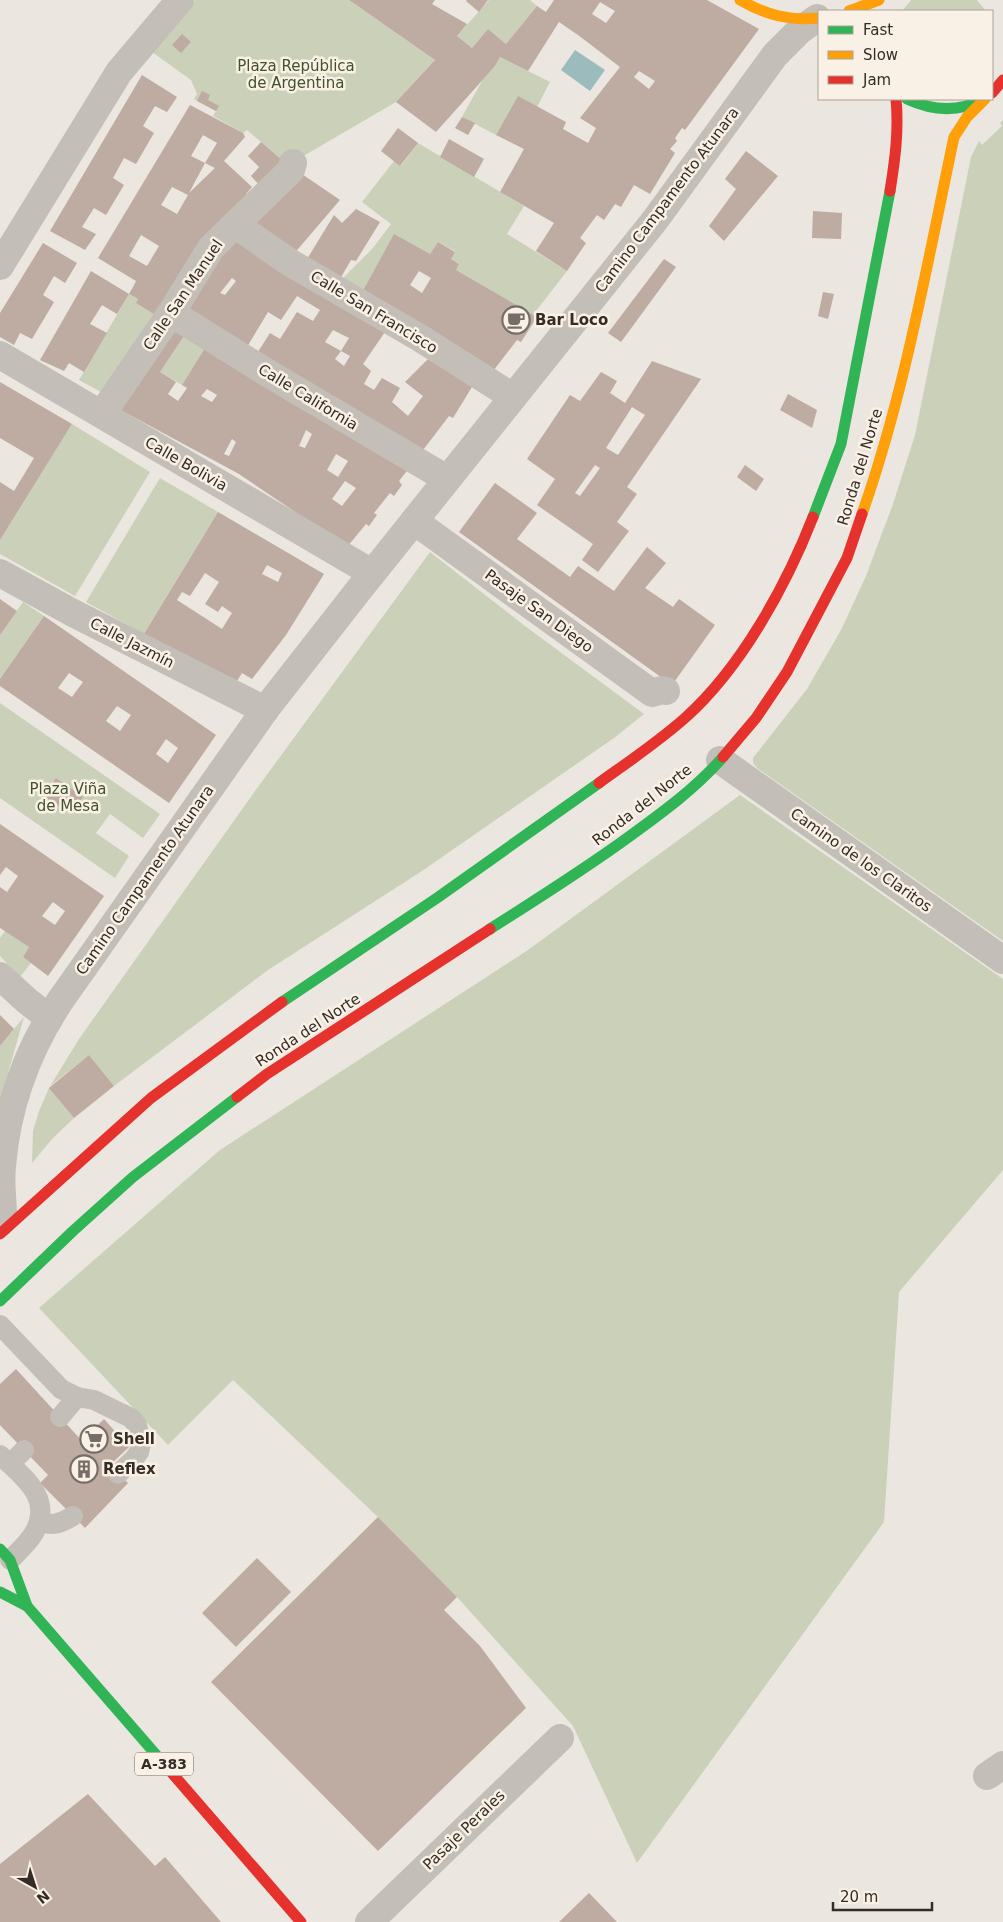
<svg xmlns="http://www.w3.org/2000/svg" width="1003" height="1922" font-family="'DejaVu Sans',sans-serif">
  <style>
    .green { fill: #cbd1b9 }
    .water { fill: #9bbbbc }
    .building { fill: #beaba1; fill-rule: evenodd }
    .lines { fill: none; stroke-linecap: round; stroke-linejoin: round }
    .lane { stroke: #c4beb8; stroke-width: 20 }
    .street { stroke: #c4beb8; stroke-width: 28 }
    .fast { stroke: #30b455; stroke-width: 11 }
    .slow { stroke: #ff9f0a; stroke-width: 11 }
    .jam { stroke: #e5322d; stroke-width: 11 }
    .labels { text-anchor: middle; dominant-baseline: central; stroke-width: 5; stroke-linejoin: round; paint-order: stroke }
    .shield { fill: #f9f1e5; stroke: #706760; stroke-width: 1 }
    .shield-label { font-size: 14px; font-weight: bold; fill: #352c27 }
    .park-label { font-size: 15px; fill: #42522b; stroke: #f9f1e5 }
    .street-label { font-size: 15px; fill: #352c27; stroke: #f9f1e5 }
    .poi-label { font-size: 15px; font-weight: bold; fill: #352c27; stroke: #f9f1e5; text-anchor: start }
  </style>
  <rect width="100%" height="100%" fill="#ebe6df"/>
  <g class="green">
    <path d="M195,0H349L435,60L396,102L288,165L247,130L243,133L213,116L216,111L194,99L197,94L191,80L152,52Z"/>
    <path d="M489,0H530L537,6L506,44L488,29L472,48L457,36Z"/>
    <path d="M911,0H977L986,11H902Z"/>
    <path d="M500,57L550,82L537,107L518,97L496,135L462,117L483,79L495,66Z"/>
    <path d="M1003,120V941L757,768L753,763V758L807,689L841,630L866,576L893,504L915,435L971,157L979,141L982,145L1002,126L1000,123Z"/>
    <path d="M418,143L524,206L507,234L567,271L533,315L456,270L459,264L451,259L455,251L438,242L430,254L394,235L360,296L337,284L373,248L391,224L362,202L394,161L401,166Z"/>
    <path d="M129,294L138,299L136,303L160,318L108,396L79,380Z"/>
    <path d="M188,330L208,343L182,385L160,372Z"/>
    <path d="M72,424L150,472L75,596L0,554V540Z"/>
    <path d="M160,478L218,512L144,634L86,602Z"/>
    <path d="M430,552L525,626L644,714L614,738L422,871L268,970L114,1086L89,1055L49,1087L74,1118L53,1138L32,1163L33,1131L39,1111L49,1088L79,1039L255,791Z"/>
    <path d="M23,602L44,616L0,679V635Z"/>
    <path d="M0,703L160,814L143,838L110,814L96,833L129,856L115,878L0,798Z"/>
    <path d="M740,795L1003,979V1170L899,1292L884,1522L637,1863L573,1726L457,1597L378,1517L233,1380L168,1445L39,1308L220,1150L528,950Z"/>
    <path d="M5,931L29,947L23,957L31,963L20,977L0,956V938Z"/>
    <path d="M24,1017L0,1101V1046Z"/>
  </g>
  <path class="water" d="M575,50L605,70L590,91L561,70Z"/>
  <g class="building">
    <path d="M349,0H435L432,4L467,24L457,36L472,48L488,29L506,44L537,6L546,12L554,0H707L759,29L685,130L682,128L675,138L677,141L670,149L675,153L650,194L634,185L621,207L615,204L604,220L597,215L580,238L586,243L567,271L536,251L554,223L500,192L524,149L496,135L518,96L566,122L563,129L588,143L596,128L580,118L620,67L578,35L559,22L528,71L500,57L495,66L436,132L396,102L435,60ZM600,2L615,11L606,23L592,14ZM639,71L655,81L649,89L634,77Z"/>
    <path d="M467,0H488L479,12L466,1Z"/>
    <path d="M182,34L191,42L181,53L172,45Z"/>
    <path d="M142,75L177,97L167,112L155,106L143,126L154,133L136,164L124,158L113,178L124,185L106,215L94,208L82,227L96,234L85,250L50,231Z"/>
    <path d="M202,91L210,95L208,100L219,106L216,111L197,101Z"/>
    <path d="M190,105L243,133L245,137L224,161L252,187L246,194L251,200L160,318L136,303L138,299L129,294L117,314L102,305L90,324L107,333L84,372L69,363L64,371L40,360L91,271L129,294L133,287L136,281L98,258ZM203,135L217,143L205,163L215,168L189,193L205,163L191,156ZM172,187L188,195L177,214L161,205ZM141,235L159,246L147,266L129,256Z"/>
    <path d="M462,117L475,123L468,135L455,128Z"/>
    <path d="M398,128L418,143L400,166L381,151Z"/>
    <path d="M449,139L484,159L474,177L440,157Z"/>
    <path d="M261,142L288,165L263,189L251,176L259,167L248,156Z"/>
    <path d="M746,151L778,176L724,241L709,226L736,189L725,179Z"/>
    <path d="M296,170L340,200L292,256L244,225Z"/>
    <path d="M356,209L380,222L356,261L351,260L337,284L304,264L334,215L342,223Z"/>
    <path d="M813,211L842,213L841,239L812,238Z"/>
    <path d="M237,233L387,329L363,364L371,371L364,384L374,390L382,378L400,388L392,402L408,416L423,396L405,382L432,355L475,382L453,418L449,416L420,454L254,358L270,333L280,339L297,312L313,321L320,310L297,296L281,320L268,312L244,352L178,312L224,254ZM232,278L236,281L225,295L220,293ZM333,330L349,338L341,351L350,356L344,366L335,359L341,351L325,342Z"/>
    <path d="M394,234L430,254L438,242L455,252L451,259L459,264L456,270L537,317L521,342L517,340L490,375L360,296ZM419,271L431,278L422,293L410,285Z"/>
    <path d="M43,243L77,263L65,283L54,276L43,295L54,302L32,339L20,333L14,345L0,337V313Z"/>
    <path d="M664,259L676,267L621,342L608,333Z"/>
    <path d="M823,292L834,294L828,319L818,316Z"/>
    <path d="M173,321L188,330L160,372L176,382L168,394L178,401L187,388L182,385L208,343L410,467L399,481L402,485L394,496L390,493L374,513L377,515L369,526L366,524L347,547L239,474L115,407ZM207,389L217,395L212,402L201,396ZM306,430L312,434L305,448L299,446ZM232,439L236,442L229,456L224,454ZM336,454L348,461L338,477L327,470ZM345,481L356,488L342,506L332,499Z"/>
    <path d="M652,361L701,379L627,487L637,494L617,522L629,531L598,572L582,560L593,544L537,505L555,479L527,459L570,395L580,401L601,372L617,381L610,393L625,403ZM632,407L645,415L618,455L606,448ZM595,465L600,468L580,496L575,493Z"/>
    <path d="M0,382L72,424L0,540V482L14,491L34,458L0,438Z"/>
    <path d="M788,394L817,410L812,428L780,410Z"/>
    <path d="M745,465L764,479L756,491L737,477Z"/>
    <path d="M495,483L537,513L517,539L570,577L578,566L614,591L647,547L666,563L645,588L673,607L679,599L715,625L672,685L459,532Z"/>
    <path d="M218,512L324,574L286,635L252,679L242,673L237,681L144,634ZM267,565L282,573L278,582L262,574ZM205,573L219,582L205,604L218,612L222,606L232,613L222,629L177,600L182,592L190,596Z"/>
    <path d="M0,599L17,611L0,635Z"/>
    <path d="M44,616L216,735L169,803L0,686V679ZM69,673L83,682L72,697L58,688ZM117,706L131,715L120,731L106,721ZM166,739L178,748L168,763L156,754Z"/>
    <path d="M56,778L83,797L71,814L44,796Z"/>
    <path d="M0,824L104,896L48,976L23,957L29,947L0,928V887L7,892L18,876L6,867L0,875ZM53,902L65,911L55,925L42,916Z"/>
    <path d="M0,1015L14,1029L0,1046Z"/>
    <path d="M89,1055L114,1086L74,1118L49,1088Z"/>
    <path d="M16,1369L82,1441L104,1419L129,1447L110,1465L128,1483L85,1528L40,1483L48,1475L0,1425V1384Z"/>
    <path d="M378,1517L457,1597L444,1610L480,1646L526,1708L378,1851L211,1682Z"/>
    <path d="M257,1558L291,1592L236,1647L202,1613Z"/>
    <path d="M88,1794L155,1866L165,1857L221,1922H0V1864Z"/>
    <path d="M589,1893L617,1922H559Z"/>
  </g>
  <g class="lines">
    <g class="lane">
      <path d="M0,1325L61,1389L77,1397L94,1400L131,1418L137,1425L141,1443L139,1452L134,1459L118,1474"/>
      <path d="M60,1417L77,1397"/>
      <path d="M0,1455C23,1477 54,1498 34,1533C28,1543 18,1552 10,1560"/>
      <path d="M10,1464L24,1450"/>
      <path d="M39,1521C53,1527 61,1523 73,1516"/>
    </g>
    <g class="street">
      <path d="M236,225L289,262L420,338L513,397"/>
      <path d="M0,266L119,72L180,0"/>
      <path d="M171,313L266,372L447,479"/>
      <path d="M0,355L372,573"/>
      <path d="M102,414L171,313L211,248L285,176L291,170L293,163"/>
      <path d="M414,521L652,693L662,690L666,691"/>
      <path d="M0,573L73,613L265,710"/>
      <path d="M720,760L1003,960"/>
      <path d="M0,976L26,1000L49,1018"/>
      <path d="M0,1223L3,1216C3,1199 0,1183 2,1166C7,1106 27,1051 60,1001L265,710L358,591L655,220L775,55L799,31L817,18"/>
      <path d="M987,1776L1003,1765"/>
      <path d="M369,1922L560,1738"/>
    </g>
    <g class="fast">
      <path d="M907,99C933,111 958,113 983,99"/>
      <path d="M813,517L841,444L890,191"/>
      <path d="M490,929C537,899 585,869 630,836C663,812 696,788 723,757"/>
      <path d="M282,1002L437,898L599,783"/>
      <path d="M0,1301L73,1231L133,1177L237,1097"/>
      <path d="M0,1549L10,1560L27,1606"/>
      <path d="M0,1592L27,1606L165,1765"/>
    </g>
    <g class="slow">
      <path d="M740,0C766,15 789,21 819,18"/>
      <path d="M849,11L879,0"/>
      <path d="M862,514C905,392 927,264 954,137L967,117L985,99"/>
    </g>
    <g class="jam">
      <path d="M992,93L1003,80"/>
      <path d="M890,191C895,160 899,130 896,99"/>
      <path d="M723,757L756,718L787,672L847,558L862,514"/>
      <path d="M599,783C628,762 658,742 685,718C741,668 786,586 813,517"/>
      <path d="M237,1097L267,1074L490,929"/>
      <path d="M0,1234L151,1098L282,1002"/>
      <path d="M165,1765L301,1922"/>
    </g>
  </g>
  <defs>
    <g id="cafe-ring" transform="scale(1.4375)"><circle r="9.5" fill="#f9f1e5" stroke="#756d67" stroke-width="1.5"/><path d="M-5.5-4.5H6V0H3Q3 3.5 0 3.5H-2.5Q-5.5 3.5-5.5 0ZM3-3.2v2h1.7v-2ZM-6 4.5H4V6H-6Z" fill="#756d67"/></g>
    <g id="supermarket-ring" transform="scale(1.4375)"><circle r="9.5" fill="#f9f1e5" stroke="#756d67" stroke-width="1.5"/><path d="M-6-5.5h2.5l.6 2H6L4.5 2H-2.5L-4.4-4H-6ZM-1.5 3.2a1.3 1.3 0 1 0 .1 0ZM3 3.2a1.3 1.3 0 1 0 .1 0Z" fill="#756d67"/></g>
    <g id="building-ring" transform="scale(1.4375)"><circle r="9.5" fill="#f9f1e5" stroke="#756d67" stroke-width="1.5"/><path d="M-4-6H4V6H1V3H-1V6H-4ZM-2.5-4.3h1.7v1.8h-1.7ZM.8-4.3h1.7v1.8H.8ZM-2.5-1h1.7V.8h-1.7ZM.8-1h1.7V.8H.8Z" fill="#756d67"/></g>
  </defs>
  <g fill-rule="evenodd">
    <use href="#cafe-ring" x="516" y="320"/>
    <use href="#supermarket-ring" x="94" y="1439"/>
    <use href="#building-ring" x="84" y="1469"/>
  </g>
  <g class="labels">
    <rect class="shield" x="135" y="1752.5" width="58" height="23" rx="4"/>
    <g class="shield-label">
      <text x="164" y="1764">A-383</text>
    </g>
    <g class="park-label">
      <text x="296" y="66">Plaza República<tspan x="296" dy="17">de Argentina</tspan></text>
      <text x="68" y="789">Plaza Viña<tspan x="68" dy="17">de Mesa</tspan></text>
    </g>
    <g class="street-label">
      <text transform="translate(667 200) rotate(-53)">Camino Campamento Atunara</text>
      <text transform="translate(183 295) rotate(-56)">Calle San Manuel</text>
      <text transform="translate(374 312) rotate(31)">Calle San Francisco</text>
      <text transform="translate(308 397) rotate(31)">Calle California</text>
      <text transform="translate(186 464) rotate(30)">Calle Bolivia</text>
      <text transform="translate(860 467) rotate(-73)">Ronda del Norte</text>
      <text transform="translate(539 611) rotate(36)">Pasaje San Diego</text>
      <text transform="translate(132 643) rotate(27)">Calle Jazmín</text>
      <text transform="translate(642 805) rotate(-38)">Ronda del Norte</text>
      <text transform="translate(861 860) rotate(35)">Camino de los Claritos</text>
      <text transform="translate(145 880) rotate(-55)">Camino Campamento Atunara</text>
      <text transform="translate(308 1030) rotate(-33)">Ronda del Norte</text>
      <text transform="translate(464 1830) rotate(-44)">Pasaje Perales</text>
    </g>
    <g class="poi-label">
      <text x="535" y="320">Bar Loco</text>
      <text x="113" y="1439">Shell</text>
      <text x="103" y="1469">Reflex</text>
    </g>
  </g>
  <rect x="818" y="10" width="175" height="90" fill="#f9f1e5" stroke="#aba299"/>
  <rect x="828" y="26" width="25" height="8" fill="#30b455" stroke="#aba299"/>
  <text x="863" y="35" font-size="15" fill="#352c27">Fast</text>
  <rect x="828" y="51" width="25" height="8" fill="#ff9f0a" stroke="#aba299"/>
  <text x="863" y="60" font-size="15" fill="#352c27">Slow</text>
  <rect x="828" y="76" width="25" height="8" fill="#e5322d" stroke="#aba299"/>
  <text x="863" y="85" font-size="15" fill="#352c27">Jam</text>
  <g transform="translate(35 1887) rotate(141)" stroke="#f9f1e5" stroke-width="4" paint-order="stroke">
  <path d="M0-4L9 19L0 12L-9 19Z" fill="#352c27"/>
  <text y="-8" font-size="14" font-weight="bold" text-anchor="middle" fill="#352c27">N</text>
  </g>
  <path d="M833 1902v8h99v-8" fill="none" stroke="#352c27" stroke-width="2.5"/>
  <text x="840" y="1902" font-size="15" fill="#352c27" stroke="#f9f1e5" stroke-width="4" paint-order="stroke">20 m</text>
</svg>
